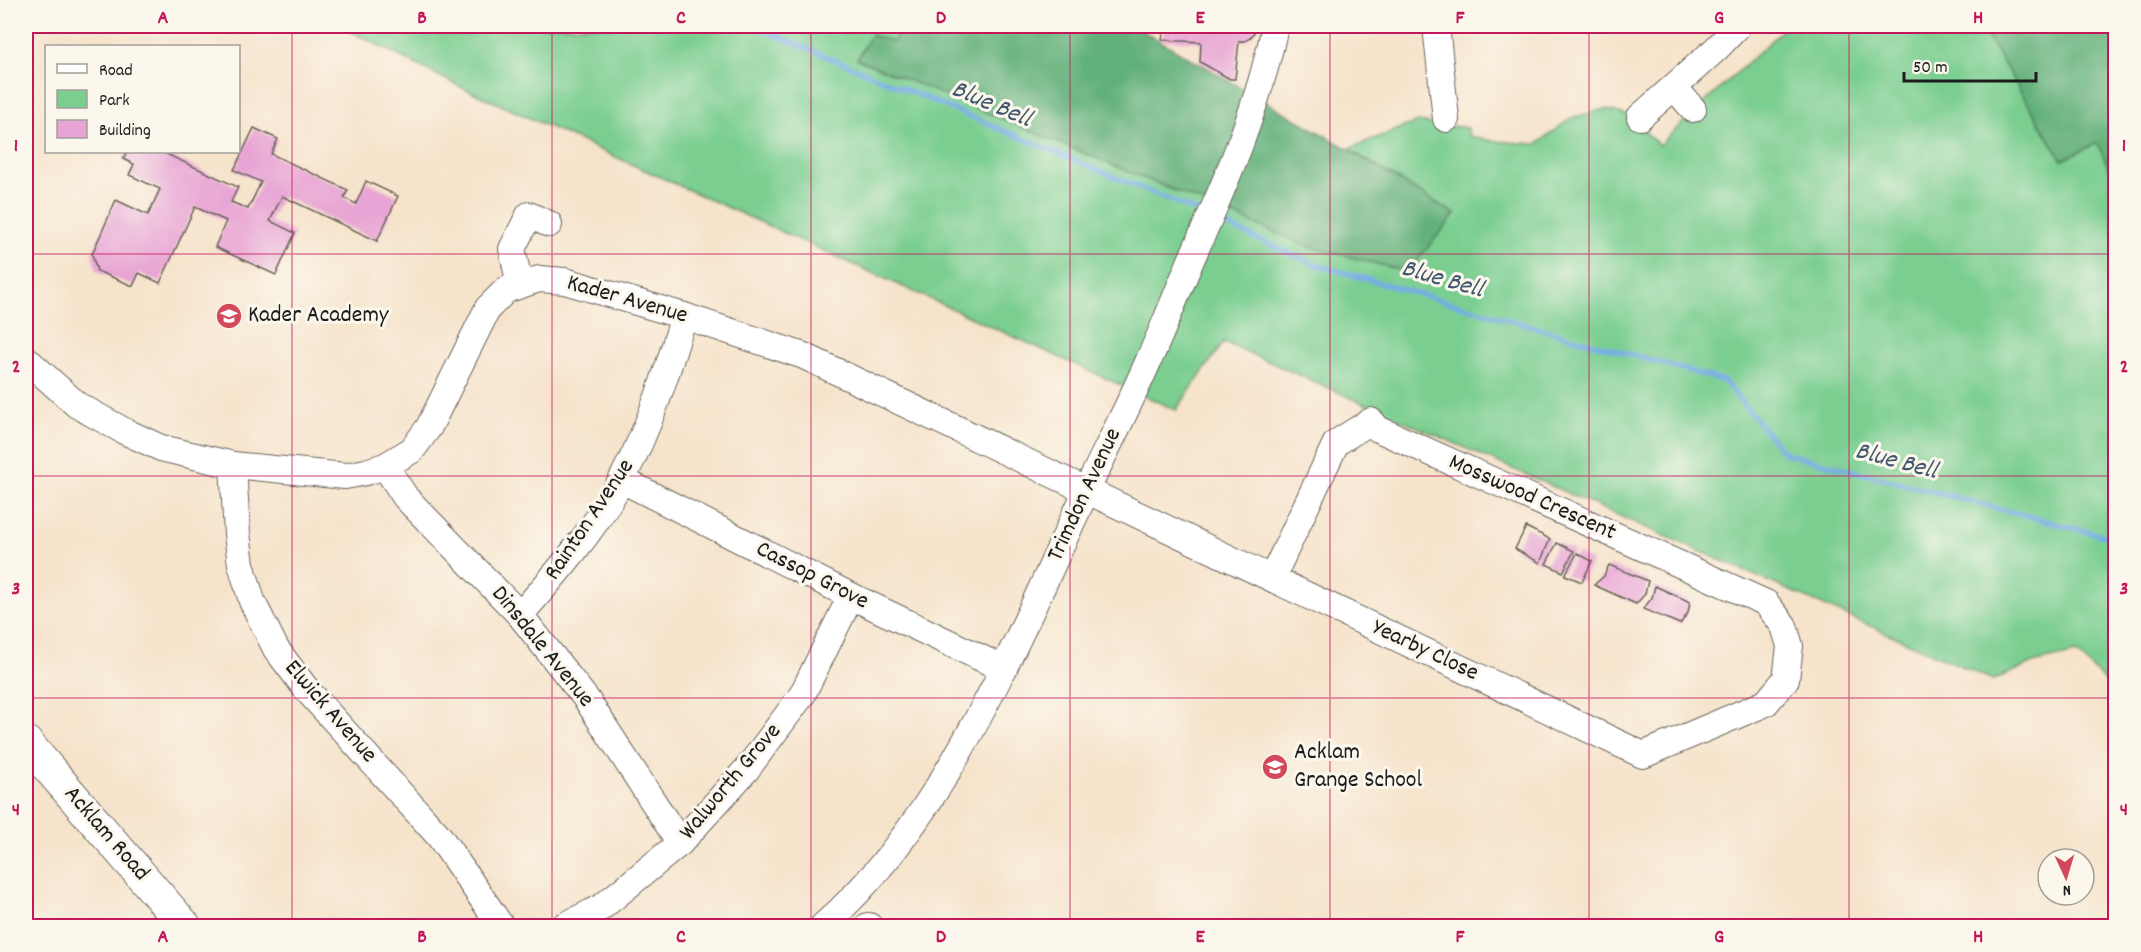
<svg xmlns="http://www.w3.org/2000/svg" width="2141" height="952" font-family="Dekko,sans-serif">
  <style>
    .green { fill: #7ace90; stroke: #4b7556; stroke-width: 1.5 }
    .forest { fill: #63b17a; stroke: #40664b; stroke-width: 1.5 }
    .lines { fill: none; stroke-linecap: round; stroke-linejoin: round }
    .stream { stroke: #76ace4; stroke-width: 5 }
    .building { fill: #e8a4d4 }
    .minor-casing { stroke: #686259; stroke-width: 28 }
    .major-casing { stroke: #686259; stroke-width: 34 }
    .minor { stroke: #fff; stroke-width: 26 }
    .major { stroke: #fff; stroke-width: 32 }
    .grid { fill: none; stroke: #c2185b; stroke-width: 1.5; stroke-opacity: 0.55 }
    .labels { text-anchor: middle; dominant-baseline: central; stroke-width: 6; stroke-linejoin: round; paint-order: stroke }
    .street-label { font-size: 24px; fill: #1c1c1c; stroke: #fbf7ec }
    .poi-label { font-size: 24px; fill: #1c1c1c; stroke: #fbf7ec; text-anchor: start }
    .water-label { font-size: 26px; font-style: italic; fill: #40566c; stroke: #fbf7ec }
    .neatline { fill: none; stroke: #c2185b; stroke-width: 2 }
    .grid-label { font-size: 20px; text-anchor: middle; font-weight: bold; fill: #c2185b }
  </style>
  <rect width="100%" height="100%" fill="#fbf7ec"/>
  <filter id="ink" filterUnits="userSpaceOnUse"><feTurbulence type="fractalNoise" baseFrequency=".0167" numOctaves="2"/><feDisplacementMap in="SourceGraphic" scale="12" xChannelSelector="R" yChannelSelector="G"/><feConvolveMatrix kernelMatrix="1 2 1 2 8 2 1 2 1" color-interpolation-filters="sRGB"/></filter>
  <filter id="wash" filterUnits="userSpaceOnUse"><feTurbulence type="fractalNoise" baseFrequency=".008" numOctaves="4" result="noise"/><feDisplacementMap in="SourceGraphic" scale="24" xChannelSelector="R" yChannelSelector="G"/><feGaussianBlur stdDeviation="1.35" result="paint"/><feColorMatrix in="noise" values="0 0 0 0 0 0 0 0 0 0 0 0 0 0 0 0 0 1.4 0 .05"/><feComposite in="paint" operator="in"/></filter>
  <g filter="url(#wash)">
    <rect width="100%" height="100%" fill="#f6e3cb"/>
    <path class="green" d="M340,26H902L893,42L857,59L1308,246L1408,272L1455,214L1348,149L1417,122L1468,128L1469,136L1493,141L1537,144L1571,118L1605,109L1627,115L1659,145L1787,26H1981L2062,160L2097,143L2115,181V692L2077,653L2036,662L1993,680L1224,342L1176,410L461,87Z"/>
    <g class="forest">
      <path d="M902,26H1040L1062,30L1064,26H1134L1348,149L1455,214L1408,272L1308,246L857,59L871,35L893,42Z"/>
      <path d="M1981,26H2115V181L2097,143L2062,160Z"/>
    </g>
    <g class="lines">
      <g class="stream">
        <path d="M754,26L1203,214"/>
        <path d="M1217,221L1314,264L1724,381L1784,453L2116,539"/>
      </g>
    </g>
    <g id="blocks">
      <g class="building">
        <path d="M1164,26H1256L1255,31L1251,37L1245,41H1239L1235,79H1230L1200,62L1201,42L1162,40Z"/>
        <path d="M254,128L278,139L271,154L348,190L344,198L356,204L366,181L398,196L377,241L282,196L270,221L295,233L276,275L215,247L226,221L195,207L160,283L139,273L133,286L97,271L92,254L116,200L148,215L160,189L129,175L134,164L123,159L127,152H162L238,187L231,202L248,209L261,182L234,170Z"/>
        <path d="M1526,527L1550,539L1540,563L1515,549Z"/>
        <path d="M1557,543L1574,551L1563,572L1546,564Z"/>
        <path d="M1577,553L1592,561L1582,582L1565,575Z"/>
        <path d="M1609,565L1648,581L1645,594L1636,604L1594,585L1604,576Z"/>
        <path d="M1655,586L1690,602L1688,613L1680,624L1643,609L1652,598Z"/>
      </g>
    </g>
  </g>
  <g filter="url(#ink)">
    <use href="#blocks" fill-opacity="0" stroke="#686259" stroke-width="1.5"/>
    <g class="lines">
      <g class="minor-casing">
        <g id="minor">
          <path d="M1436,26L1446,119"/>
          <path d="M1674,87L1693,109"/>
          <path d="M1640,117L1716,49L1738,26"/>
          <path d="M520,285L512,249L529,215L549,224"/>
          <path d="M26,359L77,405L124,431L161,448L233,465L345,476L366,472L385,466L412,450L429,427L488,308L506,290L539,279L565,281L684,316L804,356L1643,755L1766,703L1786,679L1790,646L1784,626L1766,603L1378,429L1371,421L1336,443L1272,578"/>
          <path d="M233,465L237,534L241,564L252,601L276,649L307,690L439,836L501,926"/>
          <path d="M385,466L406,498L520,615L587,700L680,843"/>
          <path d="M622,480L851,596L1004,669"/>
          <path d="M520,615C557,573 596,528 622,479C650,427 667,372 684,316"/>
          <path d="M564,926L602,907L680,843L747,769L802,695L851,596"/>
          <path d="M823,926C951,814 1020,630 1092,479C1112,438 1133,397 1151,355C1167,320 1180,285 1195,251C1228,177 1259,105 1275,26"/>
          <path d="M868,926H869"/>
        </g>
      </g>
      <g class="major-casing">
        <path id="major" d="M26,742L185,926"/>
      </g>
      <use href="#minor" class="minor"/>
      <use href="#major" class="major"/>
    </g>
  </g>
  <path class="grid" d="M292,26V926M552,26V926M811,26V926M1070,26V926M1330,26V926M1589,26V926M1849,26V926M26,254H2116M26,476H2116M26,698H2116"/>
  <defs>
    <g id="school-disc" transform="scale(1.35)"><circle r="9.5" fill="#d1495b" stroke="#fbf7ec"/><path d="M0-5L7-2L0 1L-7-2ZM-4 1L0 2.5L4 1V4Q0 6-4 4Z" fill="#fff"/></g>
  </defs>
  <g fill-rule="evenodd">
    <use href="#school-disc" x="229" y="316"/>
    <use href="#school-disc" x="1275" y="767"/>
  </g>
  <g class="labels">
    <g class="street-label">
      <text transform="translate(627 300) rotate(16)">Kader Avenue</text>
      <text transform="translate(1085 495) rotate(-65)">Trimdon Avenue</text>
      <text transform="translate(1532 498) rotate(24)">Mosswood Crescent</text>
      <text transform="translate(590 520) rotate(-56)">Rainton Avenue</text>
      <text transform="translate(812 576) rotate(27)">Cassop Grove</text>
      <text transform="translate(542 647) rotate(51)">Dinsdale Avenue</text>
      <text transform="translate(1425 651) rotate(25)">Yearby Close</text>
      <text transform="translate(330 712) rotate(49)">Elwick Avenue</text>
      <text transform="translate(731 782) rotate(-50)">Walworth Grove</text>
      <text transform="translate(106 834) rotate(49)">Acklam Road</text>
    </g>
    <g class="poi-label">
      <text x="248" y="316">Kader Academy</text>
      <text x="1294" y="753">Acklam<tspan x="1294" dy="28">Grange School</tspan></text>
    </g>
    <g class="water-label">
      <text transform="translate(991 105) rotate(23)">Blue Bell</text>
      <text transform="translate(1442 280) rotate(16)">Blue Bell</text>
      <text transform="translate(1896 462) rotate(15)">Blue Bell</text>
    </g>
  </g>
  <rect width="2141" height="952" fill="none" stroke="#fbf7ec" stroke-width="66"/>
  <rect x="45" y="45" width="195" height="108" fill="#fbf7ec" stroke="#a29f99" stroke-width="1.5"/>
  <rect x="57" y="64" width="30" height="9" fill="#ffffff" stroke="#a29f99" stroke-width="1.5"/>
  <text x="99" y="75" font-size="18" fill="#1c1c1c">Road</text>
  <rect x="57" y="90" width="30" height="18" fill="#7ace90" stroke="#a29f99" stroke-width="1.5"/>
  <text x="99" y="105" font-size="18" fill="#1c1c1c">Park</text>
  <rect x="57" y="120" width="30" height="18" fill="#e8a4d4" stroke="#a29f99" stroke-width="1.5"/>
  <text x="99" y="135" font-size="18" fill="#1c1c1c">Building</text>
  <g transform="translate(2066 877) rotate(176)"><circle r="28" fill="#fbf7ec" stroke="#a29f99" stroke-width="1.5"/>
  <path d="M0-4.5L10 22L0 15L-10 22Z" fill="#d1495b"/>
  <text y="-9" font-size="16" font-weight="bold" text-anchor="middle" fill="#1c1c1c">N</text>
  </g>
  <path d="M1904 72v9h132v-9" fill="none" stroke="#1c1c1c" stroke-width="3"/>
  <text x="1913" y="72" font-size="18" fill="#1c1c1c" stroke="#fbf7ec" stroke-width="4.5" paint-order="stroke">50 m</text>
  <rect x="33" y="33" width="2075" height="886" class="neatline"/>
  <g class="grid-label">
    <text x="163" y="23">A</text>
    <text x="422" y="23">B</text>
    <text x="681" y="23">C</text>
    <text x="941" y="23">D</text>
    <text x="1200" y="23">E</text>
    <text x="1460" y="23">F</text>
    <text x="1719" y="23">G</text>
    <text x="1978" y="23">H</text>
    <text x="16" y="151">1</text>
    <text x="2124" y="151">1</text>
    <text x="16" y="372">2</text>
    <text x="2124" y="372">2</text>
    <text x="16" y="594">3</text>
    <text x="2124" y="594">3</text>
    <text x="16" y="815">4</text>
    <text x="2124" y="815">4</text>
    <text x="163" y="942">A</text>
    <text x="422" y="942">B</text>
    <text x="681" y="942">C</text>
    <text x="941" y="942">D</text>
    <text x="1200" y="942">E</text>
    <text x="1460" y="942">F</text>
    <text x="1719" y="942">G</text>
    <text x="1978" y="942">H</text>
  </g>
</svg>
